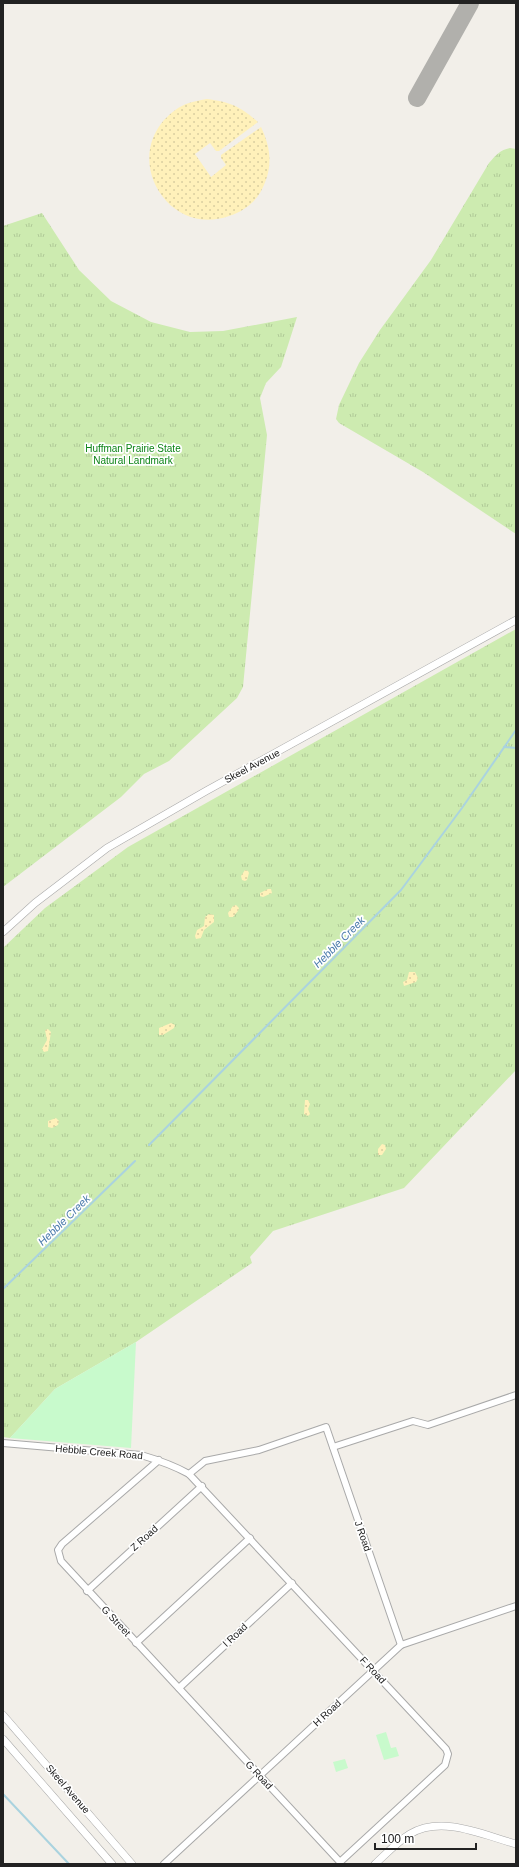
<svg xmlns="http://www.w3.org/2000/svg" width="519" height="1867" font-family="Helvetica,sans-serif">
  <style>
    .grass { fill: url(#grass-tufts) }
    .sand { fill: url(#sand-dots) }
    .park { fill: #c8facc }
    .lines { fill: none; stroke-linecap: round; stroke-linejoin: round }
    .stream { stroke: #aad3df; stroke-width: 2 }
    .taxiway { stroke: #b1b0ac; stroke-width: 18 }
    .minor-casing { stroke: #a9a9a9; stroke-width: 8 }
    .tertiary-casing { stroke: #a9a9a9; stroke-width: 8 }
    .minor { stroke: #fff; stroke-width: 6 }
    .tertiary { stroke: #fff; stroke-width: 7 }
    .labels { text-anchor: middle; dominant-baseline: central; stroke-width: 3.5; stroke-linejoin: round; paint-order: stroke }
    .park-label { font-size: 10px; fill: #0c8416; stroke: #fff }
    .street-label { font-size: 10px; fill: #222; stroke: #fff }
    .water-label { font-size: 11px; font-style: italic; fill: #4a7aab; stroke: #fff }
  </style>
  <defs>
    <pattern id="grass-tufts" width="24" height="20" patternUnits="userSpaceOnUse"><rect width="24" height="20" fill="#cdebb0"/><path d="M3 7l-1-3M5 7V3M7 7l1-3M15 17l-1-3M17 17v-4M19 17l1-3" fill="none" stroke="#b0c997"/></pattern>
    <pattern id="sand-dots" width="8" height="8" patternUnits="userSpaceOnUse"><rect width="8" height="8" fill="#fff1ba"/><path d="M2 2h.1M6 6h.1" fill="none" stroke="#dacea0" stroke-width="1.8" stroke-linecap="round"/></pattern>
  </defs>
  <rect width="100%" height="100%" fill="#f2efe9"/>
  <g class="grass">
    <path d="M510,148L516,149V534L423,472L339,423L336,419L339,405L359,363L380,330L431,260L489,163C496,155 500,150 510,148Z"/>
    <path d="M42,213L79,270L111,301L151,322L190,332L223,331L297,317L281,367L266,383L260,398L267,435L243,687L237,698L169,761L144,774L121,797L3,887V226Z"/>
    <path d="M516,629V1070L404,1188L273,1231L250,1257L252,1263L136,1342L55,1389L10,1438L3,1437V948L45,908L128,847Z"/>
  </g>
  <g class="sand">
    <path d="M207,99C230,102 240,106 258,122L219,151H216L210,143L195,154L211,177L226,165L221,158V155L261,127C272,150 273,170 260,193C253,204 242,212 229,216C172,237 124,166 164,120C171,113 179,106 189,103C195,101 201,100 207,99Z"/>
    <path d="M245,870L248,871L249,873L247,880L245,881L242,880L241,876Z"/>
    <path d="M268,889H271L272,893L263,897L260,896V893Z"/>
    <path d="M236,905L239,908L238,911L233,917H229L228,913L233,906Z"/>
    <path d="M209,914L214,915V922L204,930L201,938L196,939L195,936L197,930L204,926L205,917Z"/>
    <path d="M409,972H415L418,978L416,982L404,986L403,982L407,980Z"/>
    <path d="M171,1023L175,1025L174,1028L163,1035H159V1028Z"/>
    <path d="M48,1029L51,1032L48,1051L44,1052L42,1049L47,1040L45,1030Z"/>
    <path d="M305,1100H308L310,1104L308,1109L310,1114L308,1116L304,1114Z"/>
    <path d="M56,1118L59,1121L58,1125L52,1128L48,1127V1121Z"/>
    <path d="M382,1144L385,1145L386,1149L382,1155H378V1149Z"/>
  </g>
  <g class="park">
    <path d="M136,1342L131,1448L10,1438L55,1389Z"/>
    <path d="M386,1732L391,1748L396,1747L399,1756L384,1760L376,1735Z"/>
    <path d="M345,1759L348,1768L336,1772L333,1762Z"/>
  </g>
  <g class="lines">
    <g class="stream">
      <path d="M504,747L516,748"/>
      <path d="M149,1145L401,890L462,808L516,730"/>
      <path d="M3,1289L135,1161"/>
      <path d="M3,1794L69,1864"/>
    </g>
    <path class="taxiway" d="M417,98L470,3"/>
    <g class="minor-casing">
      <g id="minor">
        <path d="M3,1443L141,1455C158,1460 173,1465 189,1474L446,1749L448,1754L445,1765L340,1862L61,1561L58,1550L62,1544L159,1460"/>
        <path d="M333,1447L413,1421L428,1425L516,1395"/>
        <path d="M189,1474L205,1461L259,1450L326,1427L401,1645"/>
        <path d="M87,1591L202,1486"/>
        <path d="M136,1643L250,1538"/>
        <path d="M179,1688L292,1583"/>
        <path d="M164,1864L401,1645L516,1606"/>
      </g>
    </g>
    <g class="tertiary-casing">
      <g id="tertiary">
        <path d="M3,932L35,903L107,848L206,791L516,620"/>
        <path d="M3,1715L132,1864"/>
        <path d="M3,1739L112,1864"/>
        <path d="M375,1864C386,1854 397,1842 410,1834C442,1815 483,1835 516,1844"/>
      </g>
    </g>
    <use href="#minor" class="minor"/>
    <use href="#tertiary" class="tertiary"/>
  </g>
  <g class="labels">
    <g class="park-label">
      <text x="133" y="448">Huffman Prairie State<tspan x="133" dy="12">Natural Landmark</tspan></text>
    </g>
    <g class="street-label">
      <text transform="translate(252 766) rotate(-28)">Skeel Avenue</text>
      <text transform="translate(99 1452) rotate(5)">Hebble Creek Road</text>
      <text transform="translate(363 1536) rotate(71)">J Road</text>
      <text transform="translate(144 1538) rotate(-42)">Z Road</text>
      <text transform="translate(116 1621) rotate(47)">G Street</text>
      <text transform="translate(235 1635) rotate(-43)">I Road</text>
      <text transform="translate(373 1670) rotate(47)">F Road</text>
      <text transform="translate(327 1713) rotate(-43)">H Road</text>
      <text transform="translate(259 1775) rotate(47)">G Road</text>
      <text transform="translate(68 1789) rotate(49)">Skeel Avenue</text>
    </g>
    <g class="water-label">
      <text transform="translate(339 942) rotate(-45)">Hebble Creek</text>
      <text transform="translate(64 1220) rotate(-44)">Hebble Creek</text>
    </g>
  </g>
  <rect width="519" height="1867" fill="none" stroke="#222222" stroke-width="8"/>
  <path d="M375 1843v6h101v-6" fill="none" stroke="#222222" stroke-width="2"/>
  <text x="381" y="1843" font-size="12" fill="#222222" stroke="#ffffff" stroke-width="3" paint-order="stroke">100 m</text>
</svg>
